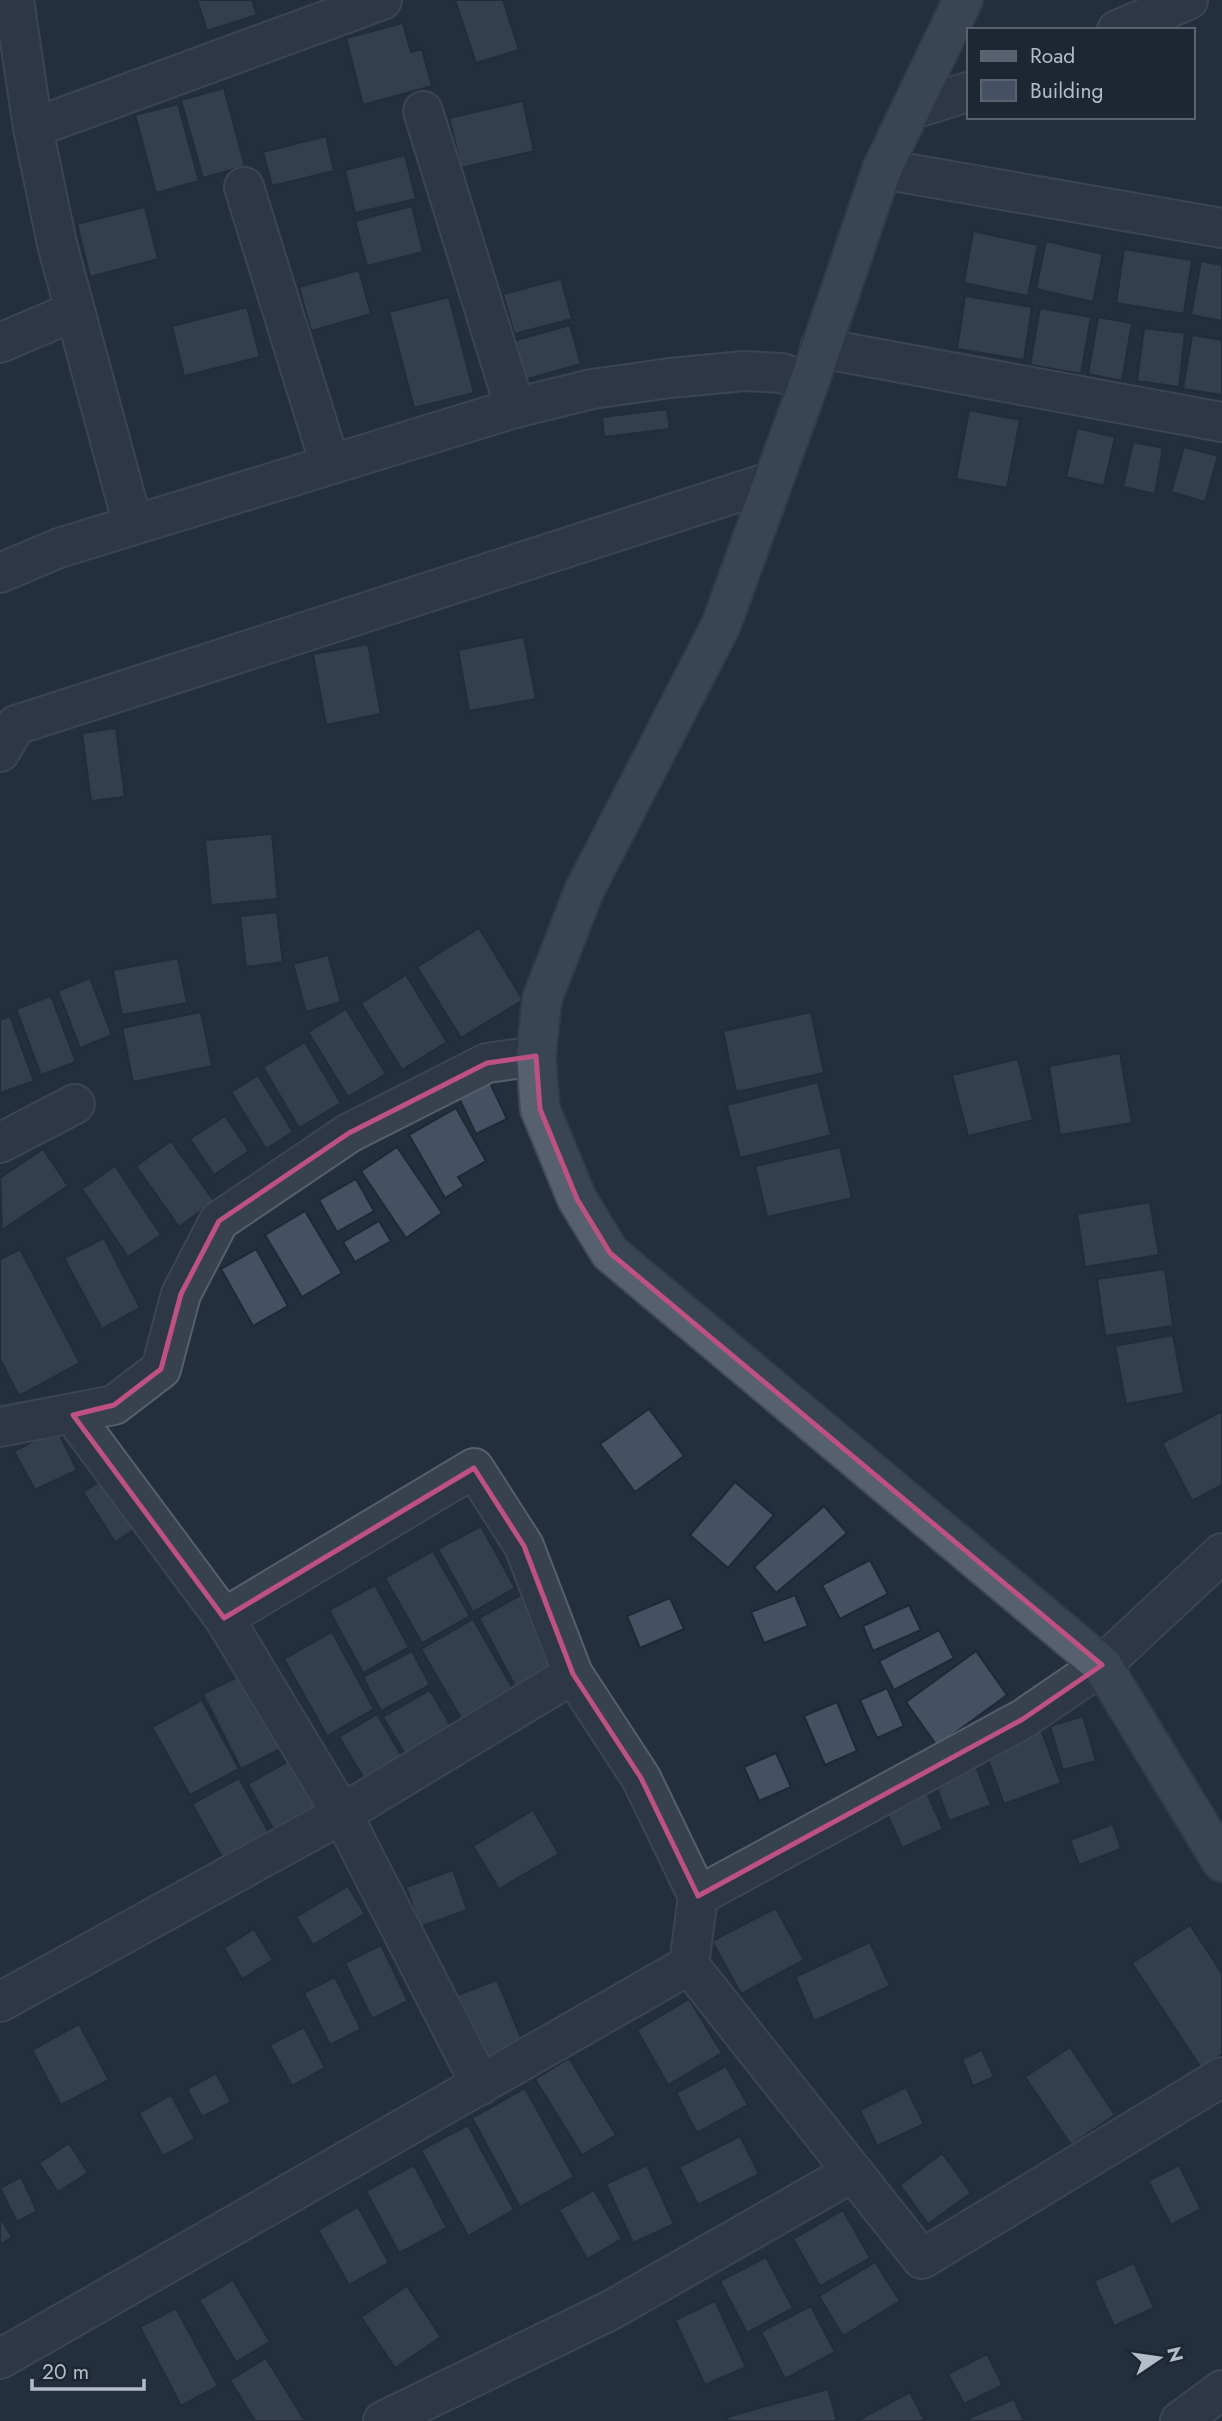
<svg xmlns="http://www.w3.org/2000/svg" width="1222" height="2421" font-family="Jost,sans-serif">
  <style>
    .building { fill: #455162; stroke: #1f2835; stroke-width: 2 }
    .lines { fill: none; stroke-linecap: round; stroke-linejoin: round }
    .minor-casing { stroke: #565f6c; stroke-width: 42 }
    .major-casing { stroke: #414a57; stroke-width: 42 }
    .minor { stroke: #38414e; stroke-width: 38 }
    .major { stroke: #56606e; stroke-width: 38 }
    .marked { fill: none; stroke: #bd5182; stroke-width: 5; stroke-linejoin: round }
  </style>
  <rect width="100%" height="100%" fill="#242f3e"/>
  <g class="building">
    <path d="M197,0H252L257,15L207,31Z"/>
    <path d="M455,0H503L519,50L476,63Z"/>
    <path d="M403,23L411,52L422,49L432,86L363,105L346,38Z"/>
    <path d="M224,88L245,166L203,178L181,100Z"/>
    <path d="M523,101L534,151L461,168L449,118Z"/>
    <path d="M178,104L199,181L156,193L135,115Z"/>
    <path d="M326,136L334,171L272,186L263,152Z"/>
    <path d="M405,155L416,199L355,213L345,170Z"/>
    <path d="M412,206L423,252L367,266L355,221Z"/>
    <path d="M145,207L158,259L90,277L77,224Z"/>
    <path d="M973,231L1038,245L1028,296L964,283Z"/>
    <path d="M1046,241L1103,254L1093,302L1036,289Z"/>
    <path d="M1124,249L1192,260L1184,314L1116,303Z"/>
    <path d="M1201,261L1222,265V321L1191,315Z"/>
    <path d="M359,270L371,314L311,331L299,287Z"/>
    <path d="M561,279L572,319L514,334L503,294Z"/>
    <path d="M965,296L1032,307L1024,360L957,349Z"/>
    <path d="M449,297L474,393L414,408L389,312Z"/>
    <path d="M247,307L260,357L184,376L172,326Z"/>
    <path d="M1040,308L1091,317L1081,374L1030,365Z"/>
    <path d="M1098,317L1132,323L1122,381L1088,374Z"/>
    <path d="M570,325L581,364L524,380L513,341Z"/>
    <path d="M1144,328L1185,333L1179,387L1137,381Z"/>
    <path d="M1192,335L1222,340V395L1183,389Z"/>
    <path d="M667,409L670,429L604,437L602,417Z"/>
    <path d="M969,410L1020,420L1007,488L956,479Z"/>
    <path d="M1077,428L1115,437L1104,486L1066,477Z"/>
    <path d="M1133,442L1163,448L1155,494L1123,487Z"/>
    <path d="M1184,447L1218,456L1205,502L1171,492Z"/>
    <path d="M524,637L536,699L469,711L458,650Z"/>
    <path d="M368,644L381,714L326,725L313,654Z"/>
    <path d="M116,728L125,797L91,801L82,733Z"/>
    <path d="M272,834L278,899L211,905L205,840Z"/>
    <path d="M277,912L283,962L246,967L240,916Z"/>
    <path d="M479,928L523,1000L461,1038L417,967Z"/>
    <path d="M328,955L341,1002L306,1012L293,964Z"/>
    <path d="M178,958L187,1003L122,1015L113,970Z"/>
    <path d="M406,975L447,1042L402,1070L361,1003Z"/>
    <path d="M90,978L112,1035L80,1048L58,991Z"/>
    <path d="M51,996L76,1062L41,1075L16,1009Z"/>
    <path d="M346,1009L386,1074L348,1097L308,1032Z"/>
    <path d="M201,1012L212,1066L133,1082L122,1028Z"/>
    <path d="M811,1012L824,1073L736,1092L723,1031Z"/>
    <path d="M10,1016L34,1081L0,1093V1020Z"/>
    <path d="M305,1042L341,1103L299,1128L263,1067Z"/>
    <path d="M1120,1053L1132,1123L1060,1135L1049,1066Z"/>
    <path d="M1018,1059L1033,1120L968,1136L952,1075Z"/>
    <path d="M258,1075L293,1132L266,1149L231,1092Z"/>
    <path d="M818,1082L831,1135L740,1158L727,1105Z"/>
    <path d="M490,1083L507,1119L476,1134L459,1098Z"/>
    <path d="M456,1108L486,1161L458,1177L464,1186L445,1198L409,1135Z"/>
    <path d="M225,1116L249,1151L214,1175L190,1139Z"/>
    <path d="M171,1141L214,1201L179,1227L136,1166Z"/>
    <path d="M397,1147L442,1213L406,1238L361,1171Z"/>
    <path d="M840,1147L852,1198L767,1217L755,1166Z"/>
    <path d="M43,1149L68,1186L2,1230L0,1178Z"/>
    <path d="M115,1166L161,1235L128,1257L82,1189Z"/>
    <path d="M356,1179L374,1211L337,1232L319,1200Z"/>
    <path d="M1150,1202L1159,1255L1085,1267L1077,1214Z"/>
    <path d="M305,1211L342,1273L302,1297L265,1235Z"/>
    <path d="M379,1221L391,1241L355,1262L343,1242Z"/>
    <path d="M104,1238L140,1308L102,1329L64,1258Z"/>
    <path d="M20,1249L80,1363L19,1396L0,1359V1259Z"/>
    <path d="M256,1249L288,1306L253,1326L221,1269Z"/>
    <path d="M1165,1269L1173,1326L1105,1336L1097,1279Z"/>
    <path d="M1173,1335L1184,1393L1126,1404L1115,1346Z"/>
    <path d="M649,1409L684,1456L635,1492L600,1444Z"/>
    <path d="M1222,1411V1485L1192,1501L1162,1443Z"/>
    <path d="M57,1429L77,1470L35,1490L14,1451Z"/>
    <path d="M108,1476L140,1526L115,1542L83,1492Z"/>
    <path d="M735,1482L774,1515L728,1568L690,1535Z"/>
    <path d="M824,1506L847,1533L776,1593L754,1567Z"/>
    <path d="M481,1526L515,1588L473,1612L438,1549Z"/>
    <path d="M433,1551L470,1616L422,1643L385,1578Z"/>
    <path d="M870,1560L888,1594L840,1619L822,1585Z"/>
    <path d="M375,1585L409,1647L363,1673L329,1610Z"/>
    <path d="M521,1595L573,1691L530,1714L479,1618Z"/>
    <path d="M795,1595L808,1626L764,1643L751,1612Z"/>
    <path d="M670,1598L684,1629L640,1648L627,1616Z"/>
    <path d="M909,1605L921,1630L873,1651L863,1626Z"/>
    <path d="M473,1619L529,1717L477,1746L421,1649Z"/>
    <path d="M939,1630L954,1658L894,1690L879,1661Z"/>
    <path d="M332,1632L374,1709L327,1736L284,1659Z"/>
    <path d="M412,1651L430,1685L381,1711L363,1677Z"/>
    <path d="M976,1651L1007,1695L937,1746L906,1702Z"/>
    <path d="M251,1670L288,1745L241,1769L203,1694Z"/>
    <path d="M887,1688L904,1726L877,1738L860,1700Z"/>
    <path d="M430,1690L463,1747L417,1774L383,1717Z"/>
    <path d="M202,1700L239,1769L190,1795L152,1727Z"/>
    <path d="M837,1702L857,1751L825,1765L804,1716Z"/>
    <path d="M377,1714L416,1780L378,1802L339,1737Z"/>
    <path d="M1083,1716L1096,1761L1063,1770L1050,1726Z"/>
    <path d="M1041,1730L1061,1783L1004,1804L985,1751Z"/>
    <path d="M776,1753L791,1787L759,1801L744,1767Z"/>
    <path d="M294,1758L335,1830L289,1857L248,1784Z"/>
    <path d="M974,1761L991,1805L949,1821L933,1777Z"/>
    <path d="M239,1778L281,1855L235,1880L192,1804Z"/>
    <path d="M922,1782L943,1829L902,1848L881,1800Z"/>
    <path d="M533,1810L559,1854L499,1889L473,1846Z"/>
    <path d="M1113,1824L1121,1849L1079,1865L1070,1840Z"/>
    <path d="M453,1870L467,1910L420,1927L406,1887Z"/>
    <path d="M348,1886L365,1914L313,1945L296,1917Z"/>
    <path d="M776,1908L804,1960L741,1994L712,1941Z"/>
    <path d="M1190,1925L1222,1973V2054L1201,2068L1132,1963Z"/>
    <path d="M254,1929L273,1960L242,1979L224,1948Z"/>
    <path d="M870,1942L890,1986L814,2021L795,1977Z"/>
    <path d="M381,1945L408,2001L372,2019L345,1963Z"/>
    <path d="M335,1977L361,2029L330,2045L304,1993Z"/>
    <path d="M497,1980L527,2052L487,2068L457,1995Z"/>
    <path d="M689,1999L722,2053L668,2085L637,2030Z"/>
    <path d="M79,2024L109,2080L61,2105L32,2050Z"/>
    <path d="M304,2027L325,2068L292,2086L270,2045Z"/>
    <path d="M1070,2047L1115,2115L1071,2145L1025,2077Z"/>
    <path d="M982,2050L994,2077L973,2086L962,2059Z"/>
    <path d="M569,2058L616,2135L582,2155L535,2079Z"/>
    <path d="M726,2066L748,2105L697,2133L676,2093Z"/>
    <path d="M216,2073L231,2102L202,2117L187,2089Z"/>
    <path d="M906,2087L924,2124L877,2146L860,2110Z"/>
    <path d="M525,2088L574,2177L520,2207L472,2118Z"/>
    <path d="M171,2095L195,2139L163,2156L139,2113Z"/>
    <path d="M468,2125L514,2210L468,2236L421,2150Z"/>
    <path d="M740,2136L759,2174L698,2205L679,2167Z"/>
    <path d="M69,2143L88,2173L58,2192L39,2163Z"/>
    <path d="M942,2153L971,2193L928,2224L900,2185Z"/>
    <path d="M414,2165L447,2228L399,2253L366,2191Z"/>
    <path d="M647,2165L674,2224L633,2243L606,2184Z"/>
    <path d="M1179,2165L1201,2209L1171,2225L1148,2181Z"/>
    <path d="M21,2177L37,2211L17,2222L0,2188Z"/>
    <path d="M594,2190L622,2239L587,2259L559,2210Z"/>
    <path d="M358,2207L389,2263L349,2285L318,2230Z"/>
    <path d="M843,2210L870,2258L820,2286L793,2239Z"/>
    <path d="M0,2217L12,2237L0,2245Z"/>
    <path d="M766,2257L793,2308L747,2333L720,2281Z"/>
    <path d="M875,2262L900,2301L843,2336L819,2296Z"/>
    <path d="M1134,2263L1154,2308L1114,2326L1094,2281Z"/>
    <path d="M233,2280L270,2342L236,2362L199,2300Z"/>
    <path d="M407,2286L441,2337L395,2368L361,2317Z"/>
    <path d="M715,2301L746,2367L705,2385L675,2320Z"/>
    <path d="M811,2306L835,2352L785,2379L761,2332Z"/>
    <path d="M176,2308L218,2386L181,2406L140,2327Z"/>
    <path d="M987,2354L1003,2385L964,2404L948,2374Z"/>
    <path d="M266,2358L305,2421H255L230,2380Z"/>
    <path d="M828,2389L837,2421H728L727,2417Z"/>
    <path d="M910,2392L925,2421H857Z"/>
    <path d="M1014,2399L1024,2421H970L969,2418Z"/>
  </g>
  <g class="lines">
    <g class="minor-casing">
      <g id="minor">
        <path d="M14,0L33,128L57,244L133,525"/>
        <path d="M1117,30L1188,0"/>
        <path d="M910,110L968,92"/>
        <path d="M423,111L515,408"/>
        <path d="M33,128L382,0"/>
        <path d="M882,169L1222,228"/>
        <path d="M244,187L330,464"/>
        <path d="M0,343L75,311"/>
        <path d="M820,348L1222,422"/>
        <path d="M0,573L59,548L515,408L592,389L670,378L744,371L782,373L809,383"/>
        <path d="M0,752L16,725L773,481"/>
        <path d="M0,1143L75,1104"/>
        <path d="M73,1415L224,1618L342,1814L481,2085"/>
        <path d="M0,1427L114,1405L161,1369L181,1294L219,1221L349,1133L487,1063L536,1056"/>
        <path d="M224,1618L474,1468L524,1546L573,1674L641,1778L698,1896"/>
        <path d="M689,1965L698,1896L1023,1719L1102,1665L1222,1553"/>
        <path d="M0,2002L342,1814L573,1674"/>
        <path d="M0,2359L689,1965L922,2259L1222,2077"/>
        <path d="M383,2421L611,2310L853,2172"/>
        <path d="M1180,2421L1222,2390"/>
      </g>
    </g>
    <g class="major-casing">
      <path id="major" d="M963,0L882,169L809,383L721,625L584,891L542,999L536,1056L540,1109L577,1199L610,1253L1102,1665L1222,1862"/>
    </g>
    <use href="#minor" class="minor"/>
    <use href="#major" class="major"/>
  </g>
  <path d="M0 0H1222V2421H0ZM536,1056L540,1109L577,1199L610,1253L1102,1665L1023,1719L698,1896L641,1778L573,1674L524,1546L474,1468L224,1618L73,1415L114,1405L161,1369L181,1294L219,1221L349,1133L487,1063Z" fill="#242f3e" fill-opacity=".55" fill-rule="evenodd"/>
  <path class="marked" d="M536,1056L540,1109L577,1199L610,1253L1102,1665L1023,1719L698,1896L641,1778L573,1674L524,1546L474,1468L224,1618L73,1415L114,1405L161,1369L181,1294L219,1221L349,1133L487,1063Z"/>
  <rect x="967" y="28" width="228" height="91" fill="#1d2633" stroke="#59626f" stroke-width="2"/>
  <rect x="981" y="51" width="35" height="10" fill="#56606e" stroke="#59626f" stroke-width="2"/>
  <text x="1030" y="63" font-size="21" fill="#b4bcc9">Road</text>
  <rect x="981" y="80" width="35" height="21" fill="#455162" stroke="#59626f" stroke-width="2"/>
  <text x="1030" y="98" font-size="21" fill="#b4bcc9">Building</text>
  <g transform="translate(1159 2358) rotate(77)" stroke="#1d2633" stroke-width="5" paint-order="stroke">
  <path d="M0-5L12 26L0 18L-12 26Z" fill="#b4bcc9"/>
  <text y="-10" font-size="19" font-weight="bold" text-anchor="middle" fill="#b4bcc9">N</text>
  </g>
  <path d="M32 2379v10h112v-10" fill="none" stroke="#b4bcc9" stroke-width="3.5"/>
  <text x="42" y="2379" font-size="21" fill="#b4bcc9" stroke="#1d2633" stroke-width="5" paint-order="stroke">20 m</text>
</svg>
